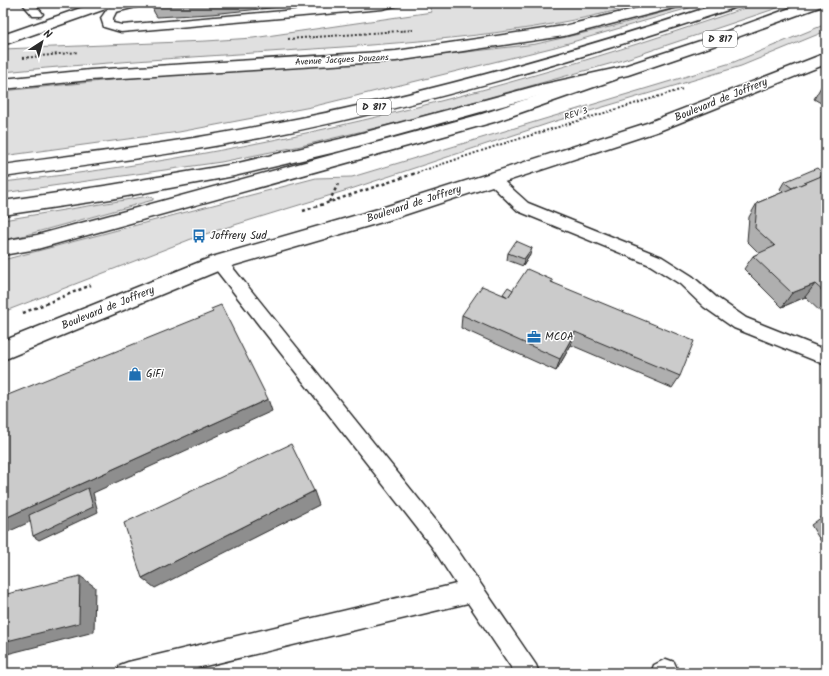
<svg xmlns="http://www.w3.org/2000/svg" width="829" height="676" font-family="Kalam,sans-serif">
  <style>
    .green { fill: #e0e0e0; stroke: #868686 }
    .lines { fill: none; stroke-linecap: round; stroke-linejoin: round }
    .lane-casing { stroke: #2b2b2b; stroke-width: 3 }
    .street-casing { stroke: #2b2b2b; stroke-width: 3 }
    .secondary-casing { stroke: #2b2b2b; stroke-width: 3 }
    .primary-casing { stroke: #2b2b2b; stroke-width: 3 }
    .path-far1 { stroke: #2b2b2b; stroke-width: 2; stroke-dasharray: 2 2; stroke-linecap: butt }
    .path { stroke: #2b2b2b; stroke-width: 2.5; stroke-dasharray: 3 3; stroke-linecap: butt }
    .lane { fill: #fff; fill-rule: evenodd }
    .street { fill: #fff; fill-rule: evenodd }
    .secondary { fill: #fff; fill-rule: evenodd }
    .primary { fill: #fff; fill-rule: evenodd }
    .wall { fill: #afafaf; stroke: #2b2b2b }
    .shaded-wall { fill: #8e8e8e; stroke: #2b2b2b }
    .building { fill: #cbcbcb; stroke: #2b2b2b }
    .labels { text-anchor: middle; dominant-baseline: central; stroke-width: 3; stroke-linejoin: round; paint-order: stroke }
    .far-street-label { font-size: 9px; fill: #2b2b2b; stroke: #fff }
    .shield { fill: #fff; stroke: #6b6b6b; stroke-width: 1 }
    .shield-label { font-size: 10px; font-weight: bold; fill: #2b2b2b }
    .street-label { font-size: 11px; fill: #2b2b2b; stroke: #fff }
    .poi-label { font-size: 11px; fill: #2b2b2b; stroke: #fff; text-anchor: start }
  </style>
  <rect width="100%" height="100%" fill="#fff"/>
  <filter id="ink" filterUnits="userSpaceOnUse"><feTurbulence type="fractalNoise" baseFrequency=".025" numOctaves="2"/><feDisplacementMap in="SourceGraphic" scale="8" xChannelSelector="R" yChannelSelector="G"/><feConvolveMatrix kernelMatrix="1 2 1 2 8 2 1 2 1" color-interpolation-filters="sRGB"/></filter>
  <g filter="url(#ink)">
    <g class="green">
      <path d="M427,3H644C547,31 442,40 343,47C229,55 116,61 3,72V49L206,41L253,38L432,12Z"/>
      <path d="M696,3H706L555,47L311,107L179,132L3,156V91L131,78L406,59L536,44L614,26Z"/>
      <path d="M759,3H792L620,61L404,121L301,146L221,162L3,193V182C261,155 515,89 759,3Z"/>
      <path d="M826,24V31L741,66L556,121L354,188L199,236L3,312V260L316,178L352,177L734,62Z"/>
      <path d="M149,196L153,198V200L22,236L3,240V220Z"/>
    </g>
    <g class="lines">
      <g class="lane-casing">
        <g id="lane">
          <path d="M22,3H34L43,14L41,16H33Z"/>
          <path d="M127,3H146L144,5L116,12L113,18V23L122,25L378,3H402L400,5L382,9L121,32L104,27L101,18L108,8Z"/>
          <path d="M493,174L498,176L528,203L662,257L692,276L716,297L746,318L826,350V365L734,328L704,307L680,284L650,265L518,211L488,182L486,179L488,176Z"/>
          <path d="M219,256L225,258L446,533L536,665L539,673H515L468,603L176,673H117L120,665L128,662L456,584L432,547L213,266L211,262L213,258Z"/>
          <path d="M666,659L674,662L679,673H651L654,665Z"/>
        </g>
      </g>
      <g class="street-casing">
        <g id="street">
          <path d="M95,3H116L114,6L3,45V35Z"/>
          <path d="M826,53V64L659,131L389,220L225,268L3,360V341L212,257L378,209L647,123Z"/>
        </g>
      </g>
      <g class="secondary-casing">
        <g id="secondary">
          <path d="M659,3H683L681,6L564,36L396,61L90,80L3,89V79L90,70L396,51L564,26Z"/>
          <path d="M611,71L617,73L619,76L617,79L494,122L37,249L3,255V241L37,235L482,114Z"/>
        </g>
      </g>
      <g class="primary-casing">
        <g id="primary">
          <path d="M721,3H742L740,6C586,57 430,104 270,136C182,153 92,165 3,177V165C92,153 182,142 270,124C423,95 573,52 721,3Z"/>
          <path d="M804,3H824L822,6L713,46L628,75L549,93L340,151L234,176L111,199L3,215V201L111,185L234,164L340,139L540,85L618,68L703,40Z"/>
        </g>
      </g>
      <g class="path-far1">
        <path d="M288,39L413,30"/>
        <path d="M23,58L78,52"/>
        <path d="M413,174L499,145L683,89"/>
      </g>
      <g class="path">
        <path d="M329,202L338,184"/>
        <path d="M303,211L416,173"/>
        <path d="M23,313L91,285"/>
      </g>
      <use href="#lane" class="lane"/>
      <use href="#street" class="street"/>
      <use href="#secondary" class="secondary"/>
      <use href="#primary" class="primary"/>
    </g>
    <g class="wall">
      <path d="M151,3H309L280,7L211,14L157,17L154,12Z"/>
      <path d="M826,78V106L814,99Z"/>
      <path d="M826,174V317L805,297L782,307L744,269L753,256L759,253L747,241L749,217L757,203L783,192L780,189L784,182Z"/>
      <path d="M508,253L530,255L523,266L507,260Z"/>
      <path d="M552,280V282L680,376L672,388L571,345L556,371L461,328L462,315L513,290Z"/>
      <path d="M826,514V550L811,525Z"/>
    </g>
    <g class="shaded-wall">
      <path d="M279,3H309L280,7Z"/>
      <path d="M532,248L530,255L523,266L524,259Z"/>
      <path d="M815,284L805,297L782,307L792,293Z"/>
      <path d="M575,332L571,345L556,371L560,359Z"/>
      <path d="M268,399L272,411L93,493L98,512L39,540L33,536L90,495L3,534V519Z"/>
      <path d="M314,491L319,505L155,588L142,578Z"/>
      <path d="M80,576L95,587L94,632L3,655V642Z"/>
    </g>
    <g class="building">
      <path d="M817,168L825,175L792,188L784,182Z"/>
      <path d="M826,174V294L815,284L792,293L753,256L775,246L755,228L757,203Z"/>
      <path d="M516,241L532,248L524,259L508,253Z"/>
      <path d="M527,269L552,280L551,282L694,341L680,376L575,332L560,359L462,315L482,286L508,297Z"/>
      <path d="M508,287L513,290L508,297L503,294Z"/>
      <path d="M221,305L268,399L3,519V397L213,312L211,309Z"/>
      <path d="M291,444L314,491L142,578L124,523Z"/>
      <path d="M88,488L93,507L33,536L29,515Z"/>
      <path d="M80,576L79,623L3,642V595Z"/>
    </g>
  </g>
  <defs>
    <g id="bus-bare" transform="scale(1.08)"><path d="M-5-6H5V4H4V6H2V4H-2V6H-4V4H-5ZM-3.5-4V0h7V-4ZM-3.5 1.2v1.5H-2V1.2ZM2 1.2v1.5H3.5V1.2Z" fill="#1f6fb2" stroke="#fff" stroke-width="2.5" paint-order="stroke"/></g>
    <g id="office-bare" transform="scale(1.08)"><path d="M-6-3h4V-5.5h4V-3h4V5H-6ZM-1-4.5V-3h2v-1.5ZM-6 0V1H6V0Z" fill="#1f6fb2" stroke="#fff" stroke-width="2.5" paint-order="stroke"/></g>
    <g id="shop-bare" transform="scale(1.08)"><path d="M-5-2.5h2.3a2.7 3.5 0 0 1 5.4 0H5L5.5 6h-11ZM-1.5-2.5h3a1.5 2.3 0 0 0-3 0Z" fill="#1f6fb2" stroke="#fff" stroke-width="2.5" paint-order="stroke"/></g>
  </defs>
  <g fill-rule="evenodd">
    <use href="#bus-bare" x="199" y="236"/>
    <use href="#office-bare" x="534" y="337"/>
    <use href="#shop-bare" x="135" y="374"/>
  </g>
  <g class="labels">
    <g class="far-street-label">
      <text transform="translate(342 60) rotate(-3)">Avenue Jacques Douzans</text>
      <text transform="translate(576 114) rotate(-17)">REV 3</text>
    </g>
    <g class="shield">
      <rect x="703" y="31" width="34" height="16" rx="3"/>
      <rect x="357" y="99" width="34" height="16" rx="3"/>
    </g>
    <g class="shield-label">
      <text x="720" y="39">D 817</text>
      <text x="374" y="107">D 817</text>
    </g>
    <g class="street-label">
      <text transform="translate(721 100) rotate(-22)">Boulevard de Joffrery</text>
      <text transform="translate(414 204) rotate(-18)">Boulevard de Joffrery</text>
      <text transform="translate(108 308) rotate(-22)">Boulevard de Joffrery</text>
    </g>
    <g class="poi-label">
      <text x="210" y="236">Joffrery Sud</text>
      <text x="545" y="337">MCOA</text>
      <text x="146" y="374">GiFi</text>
    </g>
  </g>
  <rect width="829" height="676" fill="none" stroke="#fff" stroke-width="16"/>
  <rect x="8" y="8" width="813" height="660" fill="none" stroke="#2b2b2b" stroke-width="1.5" filter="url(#ink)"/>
  <g transform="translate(42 42) rotate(36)" stroke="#ffffff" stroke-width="3" paint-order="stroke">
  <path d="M0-3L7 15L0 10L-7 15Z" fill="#2b2b2b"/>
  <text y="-6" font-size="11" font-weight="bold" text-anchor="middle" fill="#2b2b2b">N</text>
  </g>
</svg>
